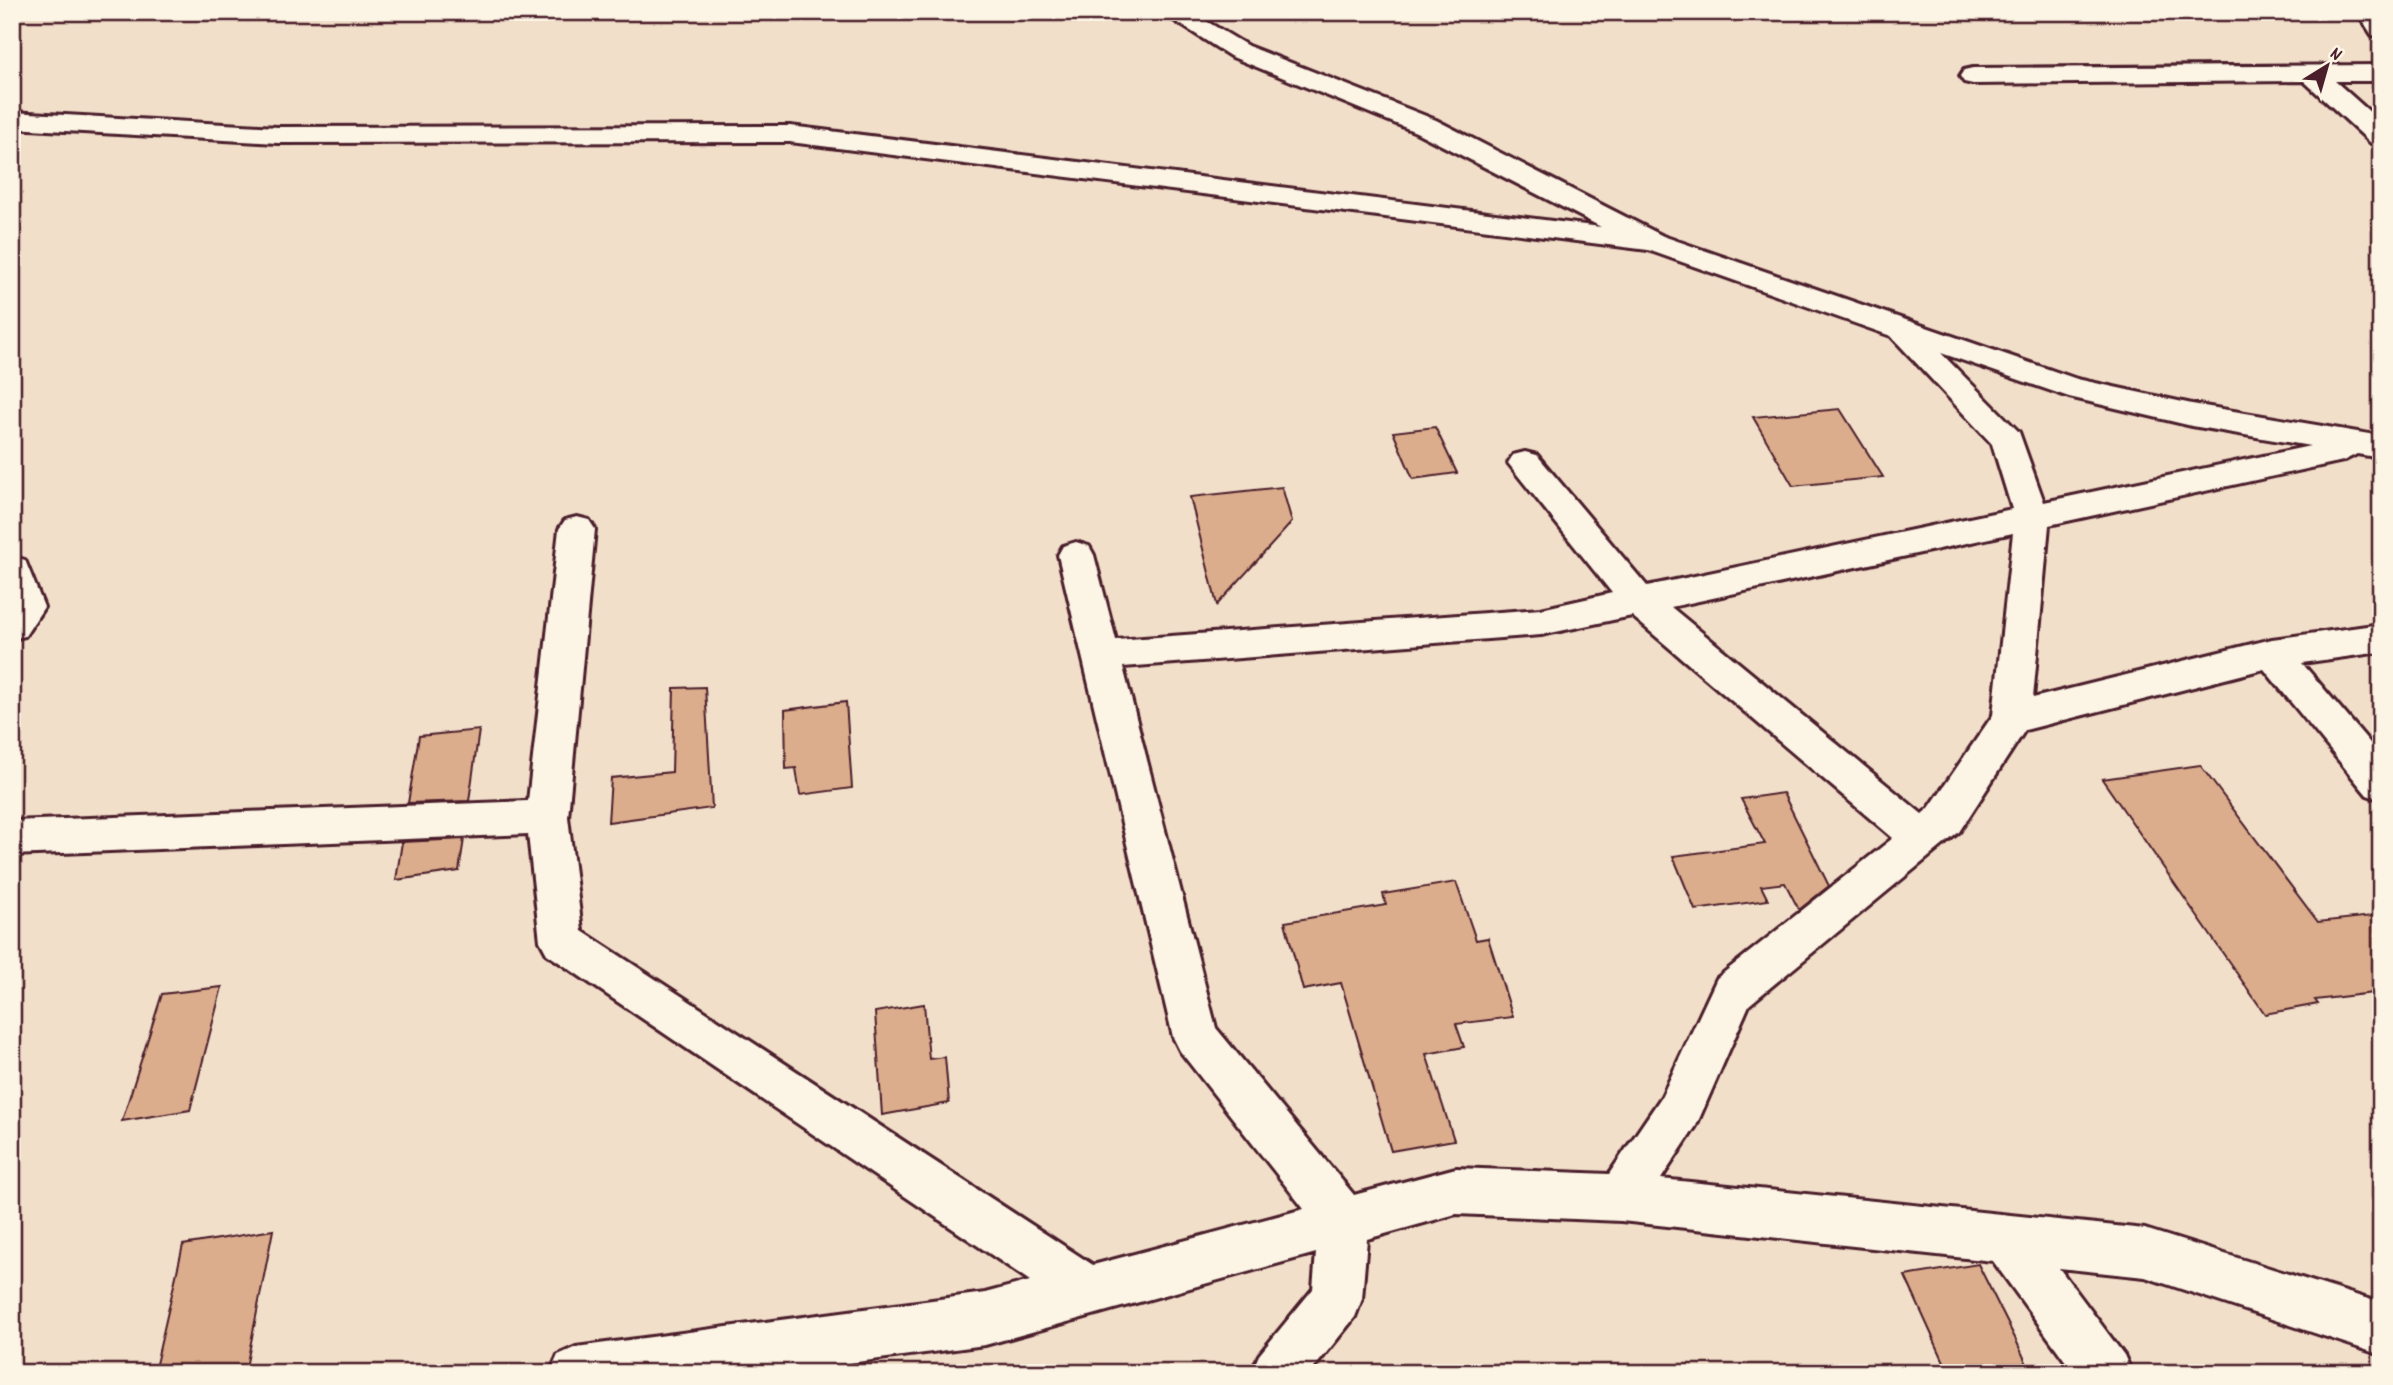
<svg xmlns="http://www.w3.org/2000/svg" width="2393" height="1385" font-family="Dekko,sans-serif">
  <style>
    .building { fill: #dbad8c; stroke: #4a1f2b; stroke-width: 2 }
    .lines { fill: none; stroke-linecap: round; stroke-linejoin: round }
    .minor-casing { stroke: #4a1f2b; stroke-width: 6 }
    .minor { fill: #fcf5e5; fill-rule: evenodd }
  </style>
  <rect width="100%" height="100%" fill="#f2dfca"/>
  <filter id="ink" filterUnits="userSpaceOnUse"><feTurbulence type="fractalNoise" baseFrequency=".0143" numOctaves="2"/><feDisplacementMap in="SourceGraphic" scale="14" xChannelSelector="R" yChannelSelector="G"/><feConvolveMatrix kernelMatrix="1 2 1 2 8 2 1 2 1" color-interpolation-filters="sRGB"/></filter>
  <g filter="url(#ink)">
    <g class="building">
      <path d="M1840,409L1883,477L1793,486L1753,417Z"/>
      <path d="M1435,427L1457,473L1413,479L1393,432Z"/>
      <path d="M1282,487L1292,522L1217,605L1190,497Z"/>
      <path d="M705,687L712,808L608,822L611,778L672,772L674,688Z"/>
      <path d="M846,702L852,788L800,795L796,768L786,769L785,710Z"/>
      <path d="M479,730L469,801L408,803L419,736Z"/>
      <path d="M2200,765L2318,922L2381,915V992L2315,1000L2318,1004L2265,1014L2102,779Z"/>
      <path d="M1783,793L1829,886L1799,910L1785,883L1761,886L1768,900L1695,910L1673,856L1765,844L1741,799Z"/>
      <path d="M464,839L459,871L396,880L402,842Z"/>
      <path d="M1456,882L1476,940L1488,938L1513,1017L1456,1024L1464,1047L1426,1054L1454,1140L1391,1151L1341,983L1303,990L1285,922L1386,905L1383,894Z"/>
      <path d="M222,987L190,1110L122,1121L162,994Z"/>
      <path d="M924,1004L929,1059L945,1057L949,1103L882,1115L875,1012Z"/>
      <path d="M273,1230L245,1373H154L183,1245Z"/>
      <path d="M1978,1264L2015,1338L2031,1373H1949L1905,1276Z"/>
    </g>
    <g class="lines">
      <g class="minor-casing">
        <g id="minor">
          <path d="M1161,12H1191L1248,46L1436,120L1663,236L2077,379L2192,404L2381,436V458L2357,454L2343,461L2049,525L2033,698L2272,639L2381,624V652L2302,663L2381,756V800L2367,795L2264,669L2025,730L1959,832L1749,1005L1696,1126L1661,1179L2145,1229L2381,1303V1355L2145,1277L2059,1268L2124,1355L2132,1373H2074L1993,1261L1621,1221L1456,1214L1367,1239L1362,1299L1355,1317L1310,1373H1251L1259,1355L1313,1289L1316,1253L985,1345L774,1373H550L558,1355L576,1347L985,1293L1030,1281L547,954L540,941L528,834L12,855V821L528,801L559,529L565,520L577,517L589,520L595,529L568,817L582,931L1093,1265L1304,1209L1180,1051L1173,1037L1058,555L1063,546L1076,542L1089,546L1094,555L1116,640L1541,609L1612,593L1508,463L1513,455L1525,452L1537,455L1647,586L2012,509L1992,444L1891,336L1648,250L790,142L278,143L12,128V112L278,127L790,126L1601,227L1416,132L1230,56ZM1941,353L2069,397L2192,426L2310,446L2044,502L2019,432ZM2013,533L1993,715L1929,808L1922,814L1671,607ZM1632,616L1893,838L1717,978L1662,1096L1609,1174L1456,1168L1354,1195L1216,1028L1123,667L1541,635Z"/>
          <path d="M2357,12H2381V37L2372,35Z"/>
          <path d="M2381,65V81H2335L2381,122V145L2371,143L2304,81L1973,84L1964,82L1960,76L1964,70L1973,68Z"/>
          <path d="M12,556L25,560L44,607L25,636L12,639Z"/>
        </g>
      </g>
      <use href="#minor" class="minor"/>
    </g>
  </g>
  <rect width="2393" height="1385" fill="none" stroke="#fcf5e5" stroke-width="42"/>
  <rect x="21" y="21" width="2351" height="1343" fill="none" stroke="#4a1f2b" stroke-width="2.5" filter="url(#ink)"/>
  <g transform="translate(2327 66) rotate(37)" stroke="#fcf5e5" stroke-width="5" paint-order="stroke">
  <path d="M0-5L12 26L0 18L-12 26Z" fill="#4a1f2b"/>
  <text y="-10" font-size="19" font-weight="bold" text-anchor="middle" fill="#4a1f2b">N</text>
  </g>
</svg>
